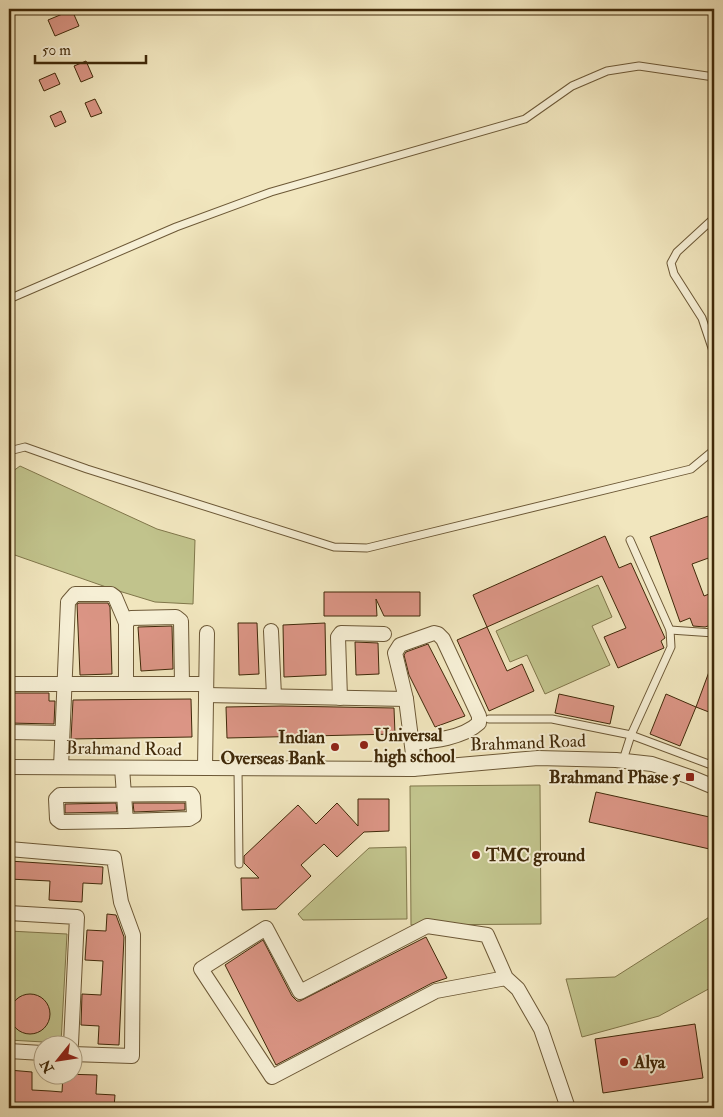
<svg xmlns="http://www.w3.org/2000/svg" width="723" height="1117" font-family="'IM FELL Double Pica',serif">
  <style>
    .green { fill: #c1c38c; stroke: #80764a }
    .building { fill: #db9585; stroke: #402909 }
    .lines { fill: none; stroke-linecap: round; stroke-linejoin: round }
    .service-casing { stroke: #6c5836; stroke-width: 9 }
    .minor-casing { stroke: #6c5836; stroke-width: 16 }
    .service { stroke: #f6efd5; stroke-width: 7 }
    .minor { stroke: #f6efd5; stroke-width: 14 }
    .poi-dot { fill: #8f2418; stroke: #f6efd5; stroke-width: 2 }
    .labels { text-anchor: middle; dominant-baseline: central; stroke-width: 4; stroke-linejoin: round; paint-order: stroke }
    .poi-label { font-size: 18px; font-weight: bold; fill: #402909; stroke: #f6efd5; text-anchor: start }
    .street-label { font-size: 18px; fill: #402909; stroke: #f6efd5 }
  </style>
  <rect width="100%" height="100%" fill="#f1e6be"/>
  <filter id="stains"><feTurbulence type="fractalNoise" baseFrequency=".004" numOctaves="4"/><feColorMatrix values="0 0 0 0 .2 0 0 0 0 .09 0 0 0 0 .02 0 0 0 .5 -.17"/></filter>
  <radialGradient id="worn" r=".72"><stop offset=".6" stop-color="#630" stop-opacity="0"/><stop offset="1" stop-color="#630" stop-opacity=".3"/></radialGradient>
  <g class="green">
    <path d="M20,466L157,529L195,540L193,604L155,602L109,588L9,553V474Z"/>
    <path d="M598,585L612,617L592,626L610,665L545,694L527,655L510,662L496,631Z"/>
    <path d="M540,785L541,924L411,925L410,786Z"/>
    <path d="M406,847L407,919L303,920L298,914L369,848Z"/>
    <path d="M714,914V986L659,1016L582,1037L566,979L615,977Z"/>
    <path d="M9,931L67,934L61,1043L9,1040Z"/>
  </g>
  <g class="building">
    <path d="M72,10L79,26L55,36L48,20Z"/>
    <path d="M86,61L93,77L81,82L74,66Z"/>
    <path d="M55,73L60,84L44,91L39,80Z"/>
    <path d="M95,99L102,113L91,117L85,103Z"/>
    <path d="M61,111L66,122L55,127L50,116Z"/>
    <path d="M714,514V556L692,564L704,596L714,592V624L705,627L693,626L690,618L680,622L650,537Z"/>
    <path d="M605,536L619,568L631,563L665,638L661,641L664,648L618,668L604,637L626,628L602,576L487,627L473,595Z"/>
    <path d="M324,592H420V616H384L376,599L377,616H324Z"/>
    <path d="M79,603H108L110,607L112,674L80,675L77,604Z"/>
    <path d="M238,623H257L259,674L239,675Z"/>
    <path d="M325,623L326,675L284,677L283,625Z"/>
    <path d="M172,626L173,669L141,671L138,627Z"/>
    <path d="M487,627L507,671L522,664L534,691L489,711L457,640Z"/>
    <path d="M355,642L378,643L379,674L356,675Z"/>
    <path d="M428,644L465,716L435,727L409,675L404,655L406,652Z"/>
    <path d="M713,661H714V714L696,707Z"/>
    <path d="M9,693H49V701H55L54,724L9,723Z"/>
    <path d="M559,694L614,706L610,724L555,713Z"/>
    <path d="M666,694L696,707L680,746L650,734Z"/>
    <path d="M191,699L192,737L71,739L73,700Z"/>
    <path d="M282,706L394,708L395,734L227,738L226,707Z"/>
    <path d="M596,792L714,818V850L589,822Z"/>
    <path d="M358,799H389V831L364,832L337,857L324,844L301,865L311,876L276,909L242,910L241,878H259L244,863V856L298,805L316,824L337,803L358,826Z"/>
    <path d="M116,803L117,812L65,813V804Z"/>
    <path d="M133,803H185V810L134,812Z"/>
    <path d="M9,861L103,867L102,884L83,883L82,902L49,900L50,881L9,879Z"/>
    <path d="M107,914L116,915L124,937L119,1045L98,1044L99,1026L81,1025L82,994L101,995L103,961L85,960L87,930L106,931Z"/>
    <path d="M426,937L447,978L432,983L276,1065L225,965L263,940L292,996L297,1001H300Z"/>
    <circle cx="30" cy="1014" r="20"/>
    <path d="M695,1024L703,1078L603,1093L595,1039Z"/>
    <path d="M9,1070L32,1072V1090L50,1091L62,1092L63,1074L97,1075L96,1094L115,1095L114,1108H43L9,1106Z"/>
  </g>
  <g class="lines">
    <g class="service-casing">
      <g id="service">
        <path d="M714,218L677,252L671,263L674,274L702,318L714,354"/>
        <path d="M9,299L176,227L271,192L525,119L572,86L607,71L639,66L714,77"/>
        <path d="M9,451L25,447L87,469L334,547L367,548L691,469L714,450"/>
        <path d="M670,630L714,633"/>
        <path d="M489,719H552L631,735L714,766"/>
        <path d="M623,760L631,735L671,647L670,630L630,540"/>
        <path d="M238,768L239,864"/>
      </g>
    </g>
    <g class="minor-casing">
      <g id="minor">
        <path d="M271,631L274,696"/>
        <path d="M9,684H206"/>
        <path d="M126,684V623L131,618L176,617L181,621L182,684"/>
        <path d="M206,695L406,699"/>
        <path d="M340,698L338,637L341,633L384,634"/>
        <path d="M9,732L62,733"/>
        <path d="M412,743C433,741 463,738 479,723V716L443,639L438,634L434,633L400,645L395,653L406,699L413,754V769"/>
        <path d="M9,767L413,769L538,758L616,760L652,764L690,777L714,787"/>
        <path d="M61,767L68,602L75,594H111L115,597L126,623"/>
        <path d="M122,768L124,795L126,821L189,819L194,816L193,797L191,794L60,795L56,799L57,819L61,822L126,821"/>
        <path d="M205,768L207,633"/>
        <path d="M9,849L114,858L121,902L133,935L132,1056L72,1054"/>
        <path d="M9,913L77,917L71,1044"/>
        <path d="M506,978L436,991L272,1077L201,969L266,928L300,992L427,926L487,935L506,978L518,989L541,1029L568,1108"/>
        <path d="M9,1051L42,1053"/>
      </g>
    </g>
    <use href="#service" class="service"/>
    <use href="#minor" class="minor"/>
  </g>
  <g class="poi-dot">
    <circle cx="364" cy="745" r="5"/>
    <circle cx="335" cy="747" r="5"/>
    <rect x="685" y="772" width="10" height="10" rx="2.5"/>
    <circle cx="476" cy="855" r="5"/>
    <circle cx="624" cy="1062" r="5"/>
  </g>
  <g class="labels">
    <g class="poi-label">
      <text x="374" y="735">Universal<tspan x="374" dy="21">high school</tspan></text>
      <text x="325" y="737" text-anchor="end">Indian<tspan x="325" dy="21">Overseas Bank</tspan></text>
      <text x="680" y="777" text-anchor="end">Brahmand Phase 5</text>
      <text x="486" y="855">TMC ground</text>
      <text x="634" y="1062">Alya</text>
    </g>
    <g class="street-label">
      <text transform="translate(528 743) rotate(-2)">Brahmand Road</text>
      <text transform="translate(124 749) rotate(1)">Brahmand Road</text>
    </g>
  </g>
  <rect width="723" height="1117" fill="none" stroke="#f1e6be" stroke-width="30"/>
  <rect x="10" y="10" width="703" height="1097" fill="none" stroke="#402909" stroke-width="2.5"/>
  <rect x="15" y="15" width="693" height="1087" fill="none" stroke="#402909"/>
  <g transform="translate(58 1060) rotate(240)"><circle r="24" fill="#f6efd5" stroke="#ada083"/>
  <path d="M0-4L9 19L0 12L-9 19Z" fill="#8f2418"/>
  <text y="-8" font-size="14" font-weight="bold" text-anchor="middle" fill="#402909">N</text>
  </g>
  <path d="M35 55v8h111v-8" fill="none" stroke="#402909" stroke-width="2.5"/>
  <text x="42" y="55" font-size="15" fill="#402909" stroke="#f6efd5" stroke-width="4" paint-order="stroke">50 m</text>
  <rect width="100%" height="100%" filter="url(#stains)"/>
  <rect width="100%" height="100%" fill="url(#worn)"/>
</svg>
